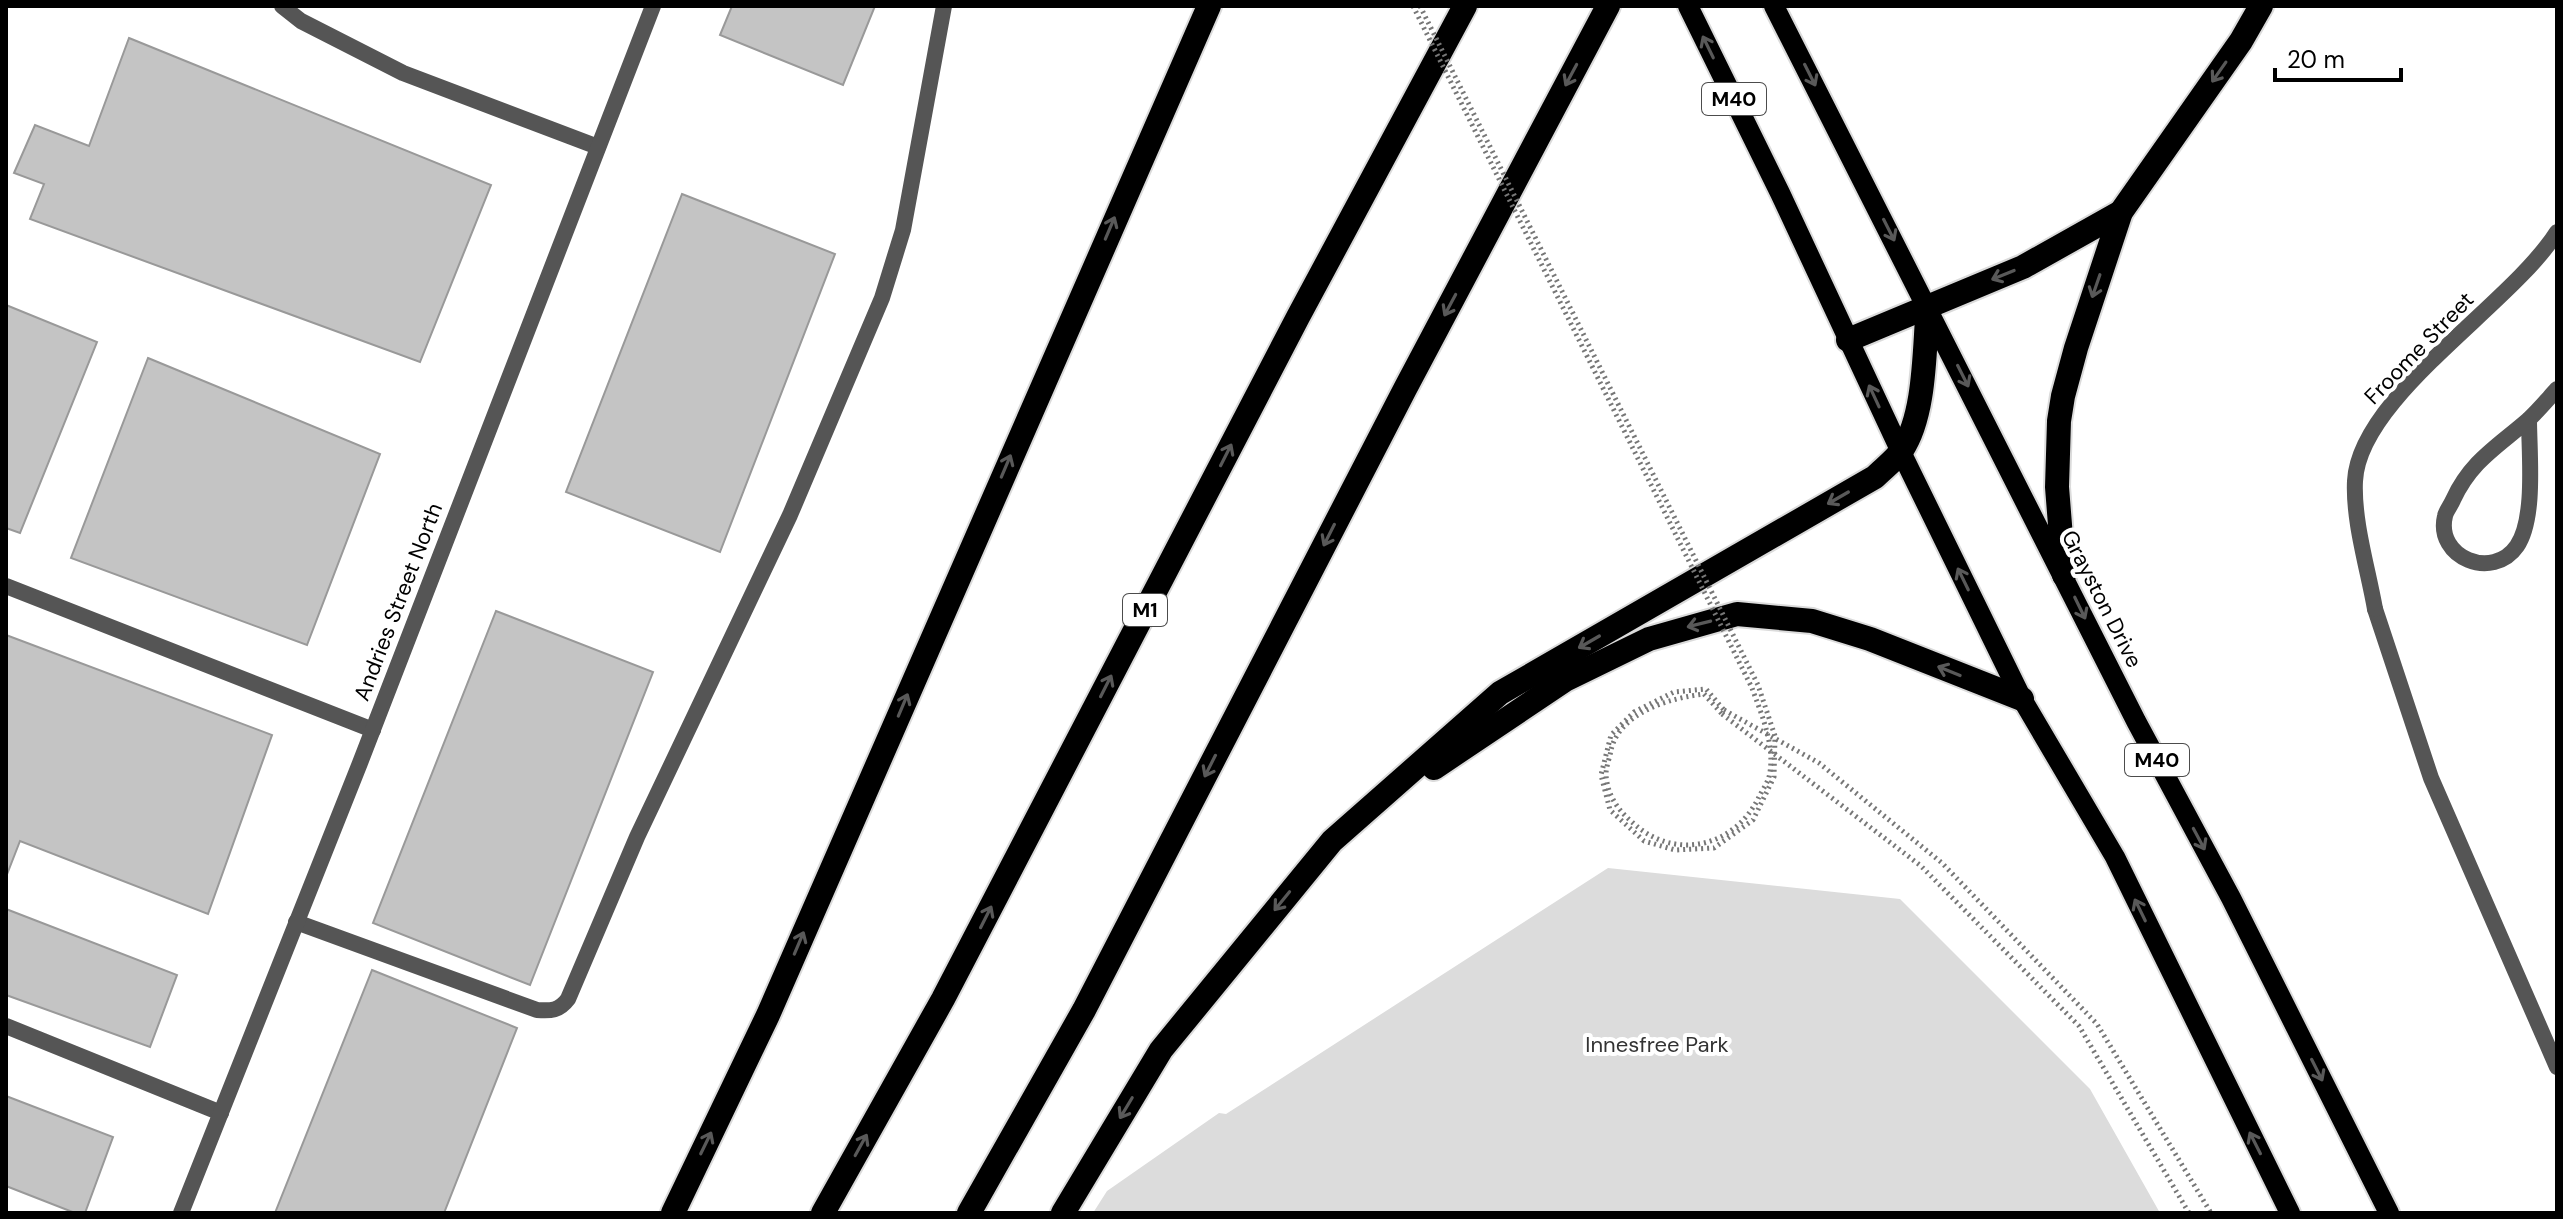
<svg xmlns="http://www.w3.org/2000/svg" width="2563" height="1219" font-family="'DM Sans',sans-serif">
  <style>
    .green { fill: #dcdcdc }
    .building { fill: #c4c4c4; stroke: #999; stroke-width: 2 }
    .lines { fill: none; stroke-linecap: round; stroke-linejoin: round }
    .primary-casing { stroke: #dbdbdb; stroke-width: 24 }
    .motorway-casing { stroke: #dbdbdb; stroke-width: 28 }
    .path { stroke: #777; stroke-width: 5; stroke-dasharray: 2 4; stroke-linecap: butt }
    .service { stroke: #555; stroke-width: 16 }
    .minor { stroke: #555; stroke-width: 16 }
    .primary { stroke: #000; stroke-width: 20 }
    .motorway { stroke: #000; stroke-width: 24 }
    .path-bridge { stroke: #777; stroke-width: 5; stroke-dasharray: 2 4; stroke-linecap: butt }
    .oneway { stroke: #595959 }
    .labels { text-anchor: middle; dominant-baseline: central; stroke-width: 8; stroke-linejoin: round; paint-order: stroke }
    .shield { fill: #fff; stroke: #4c4c4c; stroke-width: 2 }
    .shield-label { font-size: 20px; font-weight: bold; fill: #000 }
    .street-label { font-size: 22px; fill: #000; stroke: #fff }
    .park-label { font-size: 22px; fill: #333; stroke: #fff }
  </style>
  <rect width="100%" height="100%" fill="#fff"/>
  <path class="green" d="M1608,868L1900,899L2090,1089L2160,1213H1093L1107,1191L1219,1113L1226,1114Z"/>
  <g class="building">
    <path d="M732,6H875L843,85L720,35Z"/>
    <path d="M129,38L491,185L420,362L30,219L44,184L14,173L35,125L89,146Z"/>
    <path d="M682,194L835,254L720,552L566,492Z"/>
    <path d="M6,305L97,342L20,533L6,528Z"/>
    <path d="M148,358L380,454L307,645L71,558Z"/>
    <path d="M496,611L653,672L530,985L373,923Z"/>
    <path d="M6,635L272,735L208,914L20,841L6,877Z"/>
    <path d="M6,909L177,975L150,1047L6,995Z"/>
    <path d="M372,970L517,1028L444,1213H275Z"/>
    <path d="M6,1096L113,1137L85,1213H75L6,1186Z"/>
  </g>
  <g class="lines">
    <g class="primary-casing">
      <g id="primary">
        <path d="M1688,6L1780,193L1901,452L2022,699L2115,857L2290,1213"/>
        <path d="M1774,6L2136,721L2231,898L2389,1213"/>
      </g>
    </g>
    <g class="motorway-casing">
      <g id="motorway">
        <path d="M1848,340L2023,267L2121,212"/>
        <path d="M2064,575L2057,487L2059,421L2063,396L2076,348L2121,212L2241,41L2261,6"/>
        <path d="M1434,768L1565,680L1649,639L1737,614L1812,621L1870,639L2022,699"/>
        <path d="M673,1213L768,1015L1209,6"/>
        <path d="M823,1213L943,999L1298,317L1465,6"/>
        <path d="M969,1213L1084,1010L1405,389L1608,6"/>
        <path d="M1063,1213L1161,1050L1332,841L1500,693L1875,477C1884,468 1895,460 1902,450C1926,414 1924,348 1928,306"/>
      </g>
    </g>
    <g class="path">
      <path d="M1724,710L1819,763L1942,863L2097,1024L2211,1213"/>
      <path d="M1722,714L1921,866L2079,1026L2189,1213"/>
    </g>
    <g class="service">
      <path d="M282,6L301,21L403,73L598,147"/>
      <path d="M6,586L373,730"/>
      <path d="M2375,609L2431,778L2557,1067"/>
      <path d="M296,922L537,1010C551,1011 559,1011 568,999L637,837L790,515L882,298L903,230L944,6"/>
      <path d="M6,1026L221,1113"/>
      <path d="M181,1213L360,763L653,6"/>
    </g>
    <g class="minor">
      <path d="M2529,419C2529,453 2536,518 2517,546C2493,581 2435,558 2445,516C2446,511 2451,505 2453,500C2471,461 2497,447 2528,420C2538,411 2547,400 2557,389"/>
      <path d="M2375,609C2368,569 2353,521 2355,481C2359,397 2511,305 2557,232"/>
    </g>
    <use href="#primary" class="primary"/>
    <use href="#motorway" class="motorway"/>
    <g class="path-bridge">
      <path d="M1413,6L1752,688C1762,716 1776,747 1769,777C1767,784 1761,792 1758,799C1732,849 1672,861 1631,821C1617,809 1607,794 1606,774C1606,767 1610,757 1611,750C1620,712 1670,698 1704,694L1722,714"/>
      <path d="M1420,6L1758,685L1775,736L1774,777L1753,820L1714,848L1675,850L1644,841L1610,810L1601,775L1611,735L1634,712L1674,692L1706,689L1724,710"/>
    </g>
  </g>
  <defs><path id="oneway-shaft" d="M-6 0H5M1.5-3L5.5 0L1.5 3" fill="none" stroke-width="1.6" stroke-linecap="round" stroke-linejoin="round" transform="scale(2)"/></defs>
  <g class="oneway">
    <use href="#oneway-shaft" transform="translate(1708 47) rotate(-116)"/>
    <use href="#oneway-shaft" transform="translate(2219 72) rotate(125)"/>
    <use href="#oneway-shaft" transform="translate(1571 75) rotate(118)"/>
    <use href="#oneway-shaft" transform="translate(1810 75) rotate(63)"/>
    <use href="#oneway-shaft" transform="translate(1110 228) rotate(-67)"/>
    <use href="#oneway-shaft" transform="translate(1889 230) rotate(63)"/>
    <use href="#oneway-shaft" transform="translate(2003 275) rotate(158)"/>
    <use href="#oneway-shaft" transform="translate(2096 286) rotate(109)"/>
    <use href="#oneway-shaft" transform="translate(1450 305) rotate(118)"/>
    <use href="#oneway-shaft" transform="translate(1963 376) rotate(63)"/>
    <use href="#oneway-shaft" transform="translate(1874 396) rotate(-115)"/>
    <use href="#oneway-shaft" transform="translate(1226 455) rotate(-63)"/>
    <use href="#oneway-shaft" transform="translate(1006 466) rotate(-67)"/>
    <use href="#oneway-shaft" transform="translate(1838 498) rotate(150)"/>
    <use href="#oneway-shaft" transform="translate(1329 535) rotate(117)"/>
    <use href="#oneway-shaft" transform="translate(1963 579) rotate(-116)"/>
    <use href="#oneway-shaft" transform="translate(2080 608) rotate(64)"/>
    <use href="#oneway-shaft" transform="translate(1699 624) rotate(166)"/>
    <use href="#oneway-shaft" transform="translate(1589 642) rotate(150)"/>
    <use href="#oneway-shaft" transform="translate(1949 671) rotate(-158)"/>
    <use href="#oneway-shaft" transform="translate(1106 686) rotate(-63)"/>
    <use href="#oneway-shaft" transform="translate(903 705) rotate(-67)"/>
    <use href="#oneway-shaft" transform="translate(1210 766) rotate(117)"/>
    <use href="#oneway-shaft" transform="translate(2199 839) rotate(62)"/>
    <use href="#oneway-shaft" transform="translate(1282 901) rotate(129)"/>
    <use href="#oneway-shaft" transform="translate(2140 910) rotate(-116)"/>
    <use href="#oneway-shaft" transform="translate(986 917) rotate(-63)"/>
    <use href="#oneway-shaft" transform="translate(799 943) rotate(-67)"/>
    <use href="#oneway-shaft" transform="translate(2317 1070) rotate(63)"/>
    <use href="#oneway-shaft" transform="translate(1126 1108) rotate(121)"/>
    <use href="#oneway-shaft" transform="translate(706 1143) rotate(-64)"/>
    <use href="#oneway-shaft" transform="translate(2255 1143) rotate(-117)"/>
    <use href="#oneway-shaft" transform="translate(861 1145) rotate(-61)"/>
  </g>
  <g class="labels">
    <g class="shield">
      <rect x="1702" y="83" width="64" height="32" rx="6"/>
      <rect x="1123" y="594" width="44" height="32" rx="6"/>
      <rect x="2125" y="744" width="64" height="32" rx="6"/>
    </g>
    <g class="shield-label">
      <text x="1734" y="99">M40</text>
      <text x="1145" y="610">M1</text>
      <text x="2157" y="760">M40</text>
    </g>
    <g class="street-label">
      <text transform="translate(2419 348) rotate(-46)">Froome Street</text>
      <text transform="translate(2102 599) rotate(63)">Grayston Drive</text>
      <text transform="translate(398 602) rotate(-69)">Andries Street North</text>
    </g>
    <g class="park-label">
      <text x="1657" y="1044">Innesfree Park</text>
    </g>
  </g>
  <rect width="2563" height="1219" fill="none" stroke="#000000" stroke-width="16"/>
  <path d="M2275 68v12h126v-12" fill="none" stroke="#000000" stroke-width="4"/>
  <text x="2287" y="68" font-size="24" fill="#000000" stroke="#ffffff" stroke-width="6" paint-order="stroke">20 m</text>
</svg>
